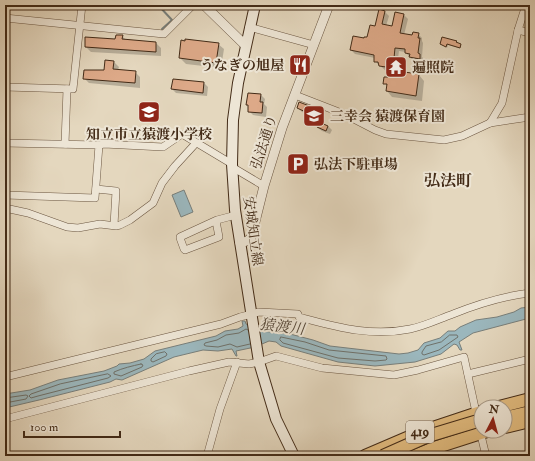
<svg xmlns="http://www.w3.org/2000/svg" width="535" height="461" font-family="'IM FELL Double Pica','Noto Serif JP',serif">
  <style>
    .water { fill: #9bb7bd; stroke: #787f7b }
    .shadow { fill: #0003 }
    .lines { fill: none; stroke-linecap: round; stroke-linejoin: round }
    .shore { stroke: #6f716a; stroke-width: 1 }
    .stream { stroke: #787f7b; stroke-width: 2 }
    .building { fill: #dda988; stroke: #432b17 }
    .minor-casing { stroke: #6b5641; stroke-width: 8 }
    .tertiary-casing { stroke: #6b5641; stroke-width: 10 }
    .secondary-casing { stroke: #432b17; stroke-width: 12 }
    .trunk-casing { stroke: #432b17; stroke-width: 14 }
    .minor { stroke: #ede5d5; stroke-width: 7 }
    .tertiary { stroke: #ede5d5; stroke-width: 9 }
    .secondary { stroke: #ede5d5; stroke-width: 10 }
    .trunk { stroke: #e2bc7f; stroke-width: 12 }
    .trunk-bridge-casing { stroke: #432b17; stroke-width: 14; stroke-linecap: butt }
    .trunk-bridge { stroke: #e2bc7f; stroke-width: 12 }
    .labels { text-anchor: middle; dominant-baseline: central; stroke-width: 4; stroke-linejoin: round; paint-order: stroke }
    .shield { fill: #ede5d5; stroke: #766350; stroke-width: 1 }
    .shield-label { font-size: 13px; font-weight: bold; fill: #432b17 }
    .poi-label { font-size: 14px; font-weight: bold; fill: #432b17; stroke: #ede5d5; text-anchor: start }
    .street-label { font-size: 14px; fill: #432b17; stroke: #ede5d5 }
    .water-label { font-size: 15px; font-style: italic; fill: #554738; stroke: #ede5d5 }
    .quarter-label { font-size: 16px; font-weight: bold; fill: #432b17; stroke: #ede5d5 }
  </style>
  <rect width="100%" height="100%" fill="#e4d7be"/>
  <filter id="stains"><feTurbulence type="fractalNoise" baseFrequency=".005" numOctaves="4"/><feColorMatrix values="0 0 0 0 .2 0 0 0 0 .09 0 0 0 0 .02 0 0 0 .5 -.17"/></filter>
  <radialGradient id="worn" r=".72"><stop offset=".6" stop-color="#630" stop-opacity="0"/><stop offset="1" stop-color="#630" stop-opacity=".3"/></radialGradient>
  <g class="water">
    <path d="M184,190L193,212L181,217L172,195Z"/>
    <path d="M530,307V319H526L473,333L459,342L462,350H460L457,345L454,344L441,354L415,362L375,366L338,362L281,346L276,342L269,341L255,347L236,351L237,356H236L232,349L218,351L203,350L174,357L122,380L116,379L110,382L39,400L5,408V394L30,390L58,380L104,371L117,366L119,364L130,363L144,359L155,351L216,336L225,331L238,329L243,326L242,321H245L246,324L261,331L290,334L313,340L330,346L399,354L408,353L418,350L424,343L440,338L448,331H455L460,327L476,320L497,317L514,312L521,308Z"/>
  </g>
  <g class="shadow">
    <path d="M385,12L389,16L386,26L393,27L396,13L404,15L408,19L404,35L413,36L418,34L422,38V41L423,43L422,57L424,59V62L414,61L405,52L399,51L396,72L419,75L424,81L422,101L392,97L387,91V86L385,83L389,78L390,71L385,70L379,65L375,61V58L355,54L351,50L368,39Z"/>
    <path d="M122,36L127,41L156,43L161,48V56L91,52L86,47L116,40Z"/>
    <path d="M456,42L458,44L459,48L448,45L447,48L441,44Z"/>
    <path d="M218,44L224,49L221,68L186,64L180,58Z"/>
    <path d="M114,62L119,67L118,70L135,72L140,77V88L89,83L84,78L105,72Z"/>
    <path d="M173,80L204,83L208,87L207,96L176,93L172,89Z"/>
    <path d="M261,95L265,99L264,104L267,107L266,117L253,115L249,111V107L248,105Z"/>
    <path d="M300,103L320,111L324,115L320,123L328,126L332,130L330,134L322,131L306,119L308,114L302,112L298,108Z"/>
  </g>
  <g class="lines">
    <g class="shore">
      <path d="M248,330L246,329L239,333L226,335L217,340L205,343L204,345L206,346L218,347L230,344L237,347L250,344"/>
      <path d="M450,335H457L458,337L439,350L424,355L422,354V352L426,346L441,342Z"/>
      <path d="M281,337L305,342L329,350L386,356L387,359L386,360L375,361L338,358L283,343L280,340Z"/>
      <path d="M165,352L167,354L166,356L153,362L151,361V359L156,354Z"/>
      <path d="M141,364L143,365L142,367L121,376L114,374V372C123,368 132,366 141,364Z"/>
      <path d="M108,374L111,376L108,378L38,396L31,398L29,396L31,394L60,384Z"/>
      <path d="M5,398L26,395L28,396L26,399L5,403"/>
    </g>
    <path class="stream" d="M158,5L172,20L162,29"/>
  </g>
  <g class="building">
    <path d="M379,9L385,11L382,24L392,26L395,12L404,14L400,33L412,35L413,32L419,33L418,38H420L418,53L420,54V59L409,57L410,54L405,53V49L395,48L393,68L379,66L378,62H374V55L350,50L353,36L364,38V37H367L370,25L375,26Z"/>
    <path d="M116,35H123L122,39L156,42V52L85,47V37L115,39Z"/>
    <path d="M442,37L457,41L456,42L461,44L460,48L447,44L446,47L440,44Z"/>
    <path d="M185,39L219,43L216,63L179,58L181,40L185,41Z"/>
    <path d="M105,60L114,61L113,69L136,71L135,83L83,79L84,70H104Z"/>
    <path d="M389,70L419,74L416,96L386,91L387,84H383L384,77H388Z"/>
    <path d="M173,79L204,82L203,93L171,89Z"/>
    <path d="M248,93L261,94L260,102H263L262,113L248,112V105H246Z"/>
    <path d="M299,102L320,110L315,124L305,119L308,113L297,108Z"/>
    <path d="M319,122L328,126L326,131L317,127Z"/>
  </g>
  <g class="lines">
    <g class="minor-casing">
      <g id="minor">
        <path d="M5,18L164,34L193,5"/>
        <path d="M249,27L314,45"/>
        <path d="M518,30L530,33"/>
        <path d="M5,87L73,89L82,5"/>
        <path d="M295,95L344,114L375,130L386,134L444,140L462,136L490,123L502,103L518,30L526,5"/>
        <path d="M490,123L530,117"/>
        <path d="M5,143L99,145L95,198L5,195"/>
        <path d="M65,144L67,89"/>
        <path d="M99,145L104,144L163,147L182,134L232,164"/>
        <path d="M232,167L264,186"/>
        <path d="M96,189L116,191L114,225"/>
        <path d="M5,208L28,213L67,227L78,228L100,224L116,226L120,225L130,220L153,203L162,183L175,166L196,143"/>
        <path d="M216,221L219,237L185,250L184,249L180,238V237L217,220L236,215"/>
        <path d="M468,374L530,359"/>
        <path d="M5,377L221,324L240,317L259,312L298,314L299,317C337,327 371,337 410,329C425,326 439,319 453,314C478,304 504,296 530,293"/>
        <path d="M5,419L189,371L229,362L249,364L259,362L276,356L322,368L394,375L418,370L464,357L477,417"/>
        <path d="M480,431L486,456"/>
        <path d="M207,456L220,409L237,362"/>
      </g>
    </g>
    <g class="tertiary-casing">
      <g id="tertiary">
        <path d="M204,5L245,45"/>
        <path d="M240,243L247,241L251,238L264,186L282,128L329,5"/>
      </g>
    </g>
    <g class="secondary-casing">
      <path id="secondary" d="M255,5L238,83L233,120L232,164L235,210L259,362L276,419L294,456"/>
    </g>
    <g class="trunk-casing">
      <g id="trunk">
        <path d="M499,407L530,399"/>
        <path d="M505,418L530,412"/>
        <path d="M505,427L530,421"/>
        <path d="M365,456L421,432L481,412"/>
        <path d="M414,456L434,448L487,431"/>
      </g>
    </g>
    <use href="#minor" class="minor"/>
    <use href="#tertiary" class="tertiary"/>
    <use href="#secondary" class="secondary"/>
    <use href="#trunk" class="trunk"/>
    <g class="trunk-bridge-casing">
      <path id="trunk-bridge" d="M383,456L428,436L481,420"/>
    </g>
    <use href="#trunk-bridge" class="trunk-bridge"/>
  </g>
  <defs>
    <g id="restaurant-square" transform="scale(1.15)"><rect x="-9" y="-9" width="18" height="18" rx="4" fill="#8f2418" stroke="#ede5d5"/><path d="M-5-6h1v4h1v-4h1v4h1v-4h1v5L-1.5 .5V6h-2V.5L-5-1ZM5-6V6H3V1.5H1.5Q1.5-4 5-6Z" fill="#fff"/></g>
    <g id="temple-square" transform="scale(1.15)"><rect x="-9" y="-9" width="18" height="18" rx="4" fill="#8f2418" stroke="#ede5d5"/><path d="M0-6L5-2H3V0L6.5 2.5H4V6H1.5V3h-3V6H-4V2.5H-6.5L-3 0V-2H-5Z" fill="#fff"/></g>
    <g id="school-square" transform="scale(1.15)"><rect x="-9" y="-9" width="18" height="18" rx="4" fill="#8f2418" stroke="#ede5d5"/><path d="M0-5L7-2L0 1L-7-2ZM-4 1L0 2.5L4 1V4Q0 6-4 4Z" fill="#fff"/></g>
    <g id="parking-square" transform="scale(1.15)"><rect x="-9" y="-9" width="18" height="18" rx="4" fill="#8f2418" stroke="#ede5d5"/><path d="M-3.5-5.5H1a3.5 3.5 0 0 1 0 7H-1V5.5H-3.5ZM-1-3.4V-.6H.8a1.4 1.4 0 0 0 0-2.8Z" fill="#fff"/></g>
  </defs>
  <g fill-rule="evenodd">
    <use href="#restaurant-square" x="300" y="65"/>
    <use href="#temple-square" x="396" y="67"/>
    <use href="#school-square" x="149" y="112"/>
    <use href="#school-square" x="314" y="116"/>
    <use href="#parking-square" x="298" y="164"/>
  </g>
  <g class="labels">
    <rect class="shield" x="406" y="421" width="28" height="22" rx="3"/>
    <g class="shield-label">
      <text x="420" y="432">419</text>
    </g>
    <g class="poi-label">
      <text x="284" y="65" text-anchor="end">うなぎの旭屋</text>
      <text x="412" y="67">遍照院</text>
      <text x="330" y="116">三幸会 猿渡保育園</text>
      <text x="149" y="134" text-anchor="middle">知立市立猿渡小学校</text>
      <text x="314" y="164">弘法下駐車場</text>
    </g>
    <g class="street-label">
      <text transform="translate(264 142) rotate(-72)">弘法通り</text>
      <text transform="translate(253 231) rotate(82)">安城知立線</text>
    </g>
    <g class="water-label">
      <text transform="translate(282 327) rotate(7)">猿渡川</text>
    </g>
    <g class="quarter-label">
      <text x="448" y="181">弘法町</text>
    </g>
  </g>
  <rect width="535" height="461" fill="none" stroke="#e4d7be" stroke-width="20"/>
  <rect x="6" y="6" width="523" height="449" fill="none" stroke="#432b17" stroke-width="2"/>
  <rect x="10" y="10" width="515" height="441" fill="none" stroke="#432b17"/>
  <g transform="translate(493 419) rotate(6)"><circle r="19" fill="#ede5d5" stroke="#a99b89"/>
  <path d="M0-3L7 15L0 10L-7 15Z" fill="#8f2418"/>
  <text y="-6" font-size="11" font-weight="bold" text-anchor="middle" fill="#432b17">N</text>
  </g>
  <path d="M24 431v6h96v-6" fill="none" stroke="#432b17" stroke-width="2"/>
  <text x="30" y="431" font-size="12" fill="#432b17" stroke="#ede5d5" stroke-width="3" paint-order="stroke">100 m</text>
  <rect width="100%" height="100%" filter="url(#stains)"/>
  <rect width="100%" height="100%" fill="url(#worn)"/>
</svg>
